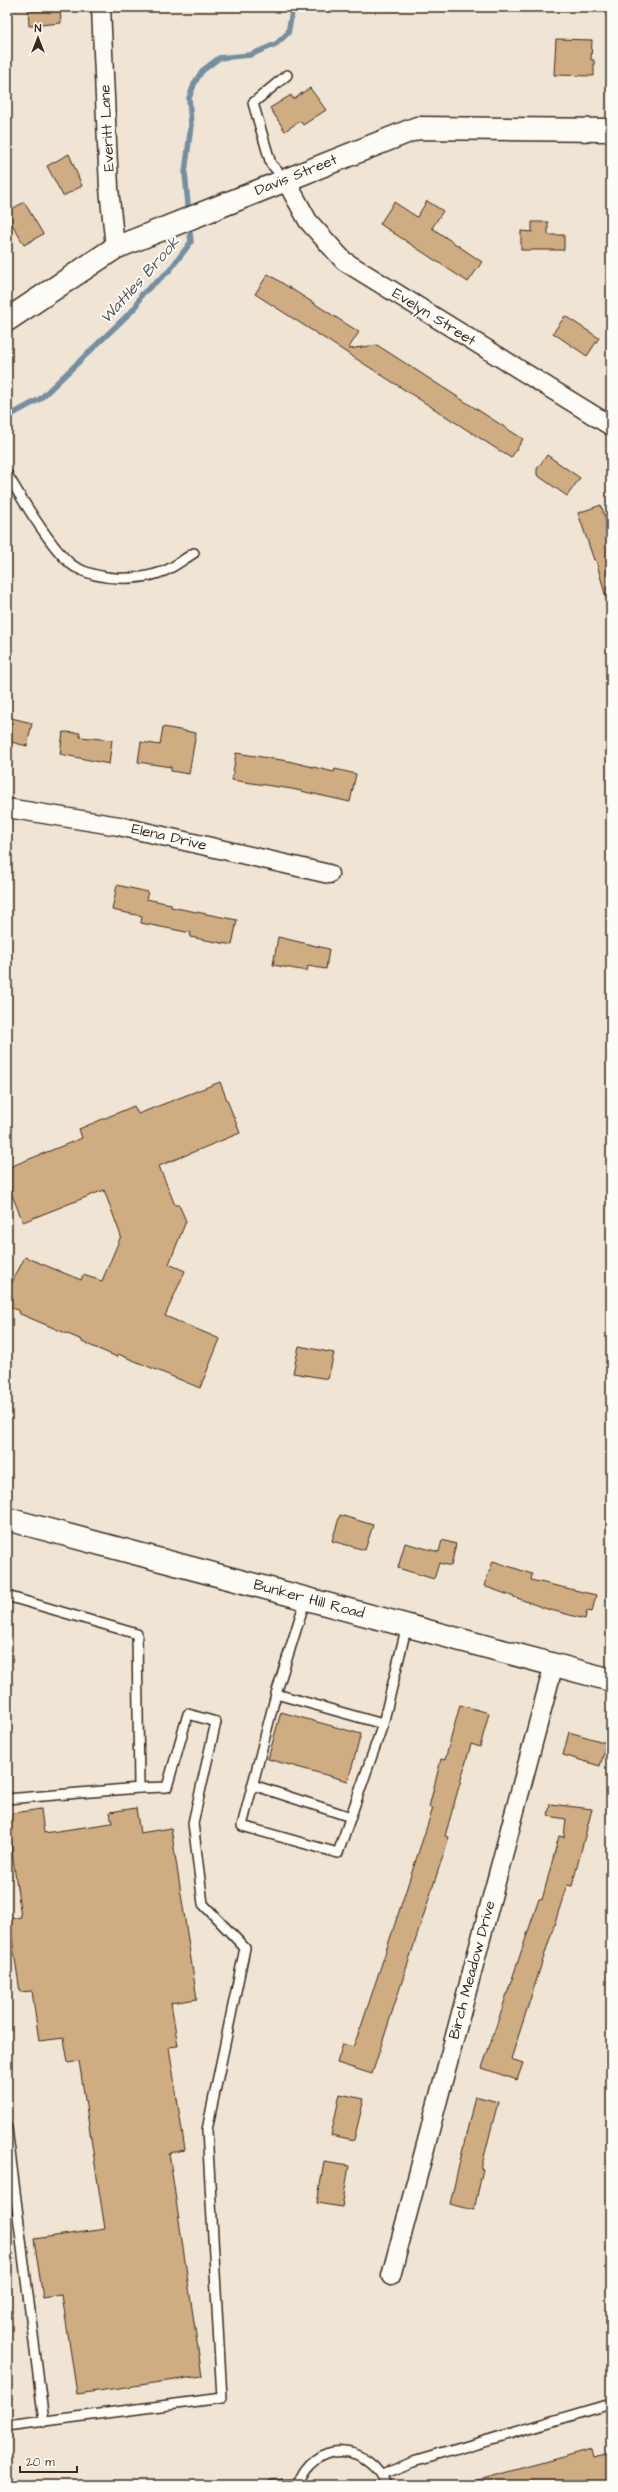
<svg xmlns="http://www.w3.org/2000/svg" width="618" height="2492" font-family="'Architects Daughter',sans-serif">
  <style>
    .lines { fill: none; stroke-linecap: round; stroke-linejoin: round }
    .stream { stroke: #758fa2; stroke-width: 5.5 }
    .building { fill: #d0ac82; stroke: #3b2a1e }
    .service-casing { stroke: #3b2a1e; stroke-width: 12 }
    .minor-casing { stroke: #3b2a1e; stroke-width: 21 }
    .secondary-casing { stroke: #3b2a1e; stroke-width: 25 }
    .service { stroke: #fdfcf7; stroke-width: 9 }
    .minor { stroke: #fdfcf7; stroke-width: 18 }
    .secondary { stroke: #fdfcf7; stroke-width: 22 }
    .labels { text-anchor: middle; dominant-baseline: central; stroke-width: 4; stroke-linejoin: round; paint-order: stroke }
    .street-label { font-size: 15px; fill: #3b2a1e; stroke: #fdfcf7 }
    .water-label { font-size: 16px; font-style: italic; fill: #535455; stroke: #fdfcf7 }
  </style>
  <rect width="100%" height="100%" fill="#f0e4d4"/>
  <filter id="ink" filterUnits="userSpaceOnUse"><feTurbulence type="fractalNoise" baseFrequency=".025" numOctaves="2"/><feDisplacementMap in="SourceGraphic" scale="8" xChannelSelector="R" yChannelSelector="G"/><feConvolveMatrix kernelMatrix="1 2 1 2 8 2 1 2 1" color-interpolation-filters="sRGB"/></filter>
  <g filter="url(#ink)">
    <g class="lines">
      <g class="stream">
        <path d="M189,215L185,173L191,125L189,98L195,82L202,71L219,58L250,55L276,44L288,33L293,7"/>
        <path d="M7,417L40,399L135,308L142,294L169,271L191,242L189,223"/>
      </g>
    </g>
    <g class="building">
      <path d="M28,7H60L61,23L29,26Z"/>
      <path d="M556,39L592,40L591,60H594V76L554,75Z"/>
      <path d="M310,88L326,110L303,125L300,121L285,131L270,108L291,95L293,99Z"/>
      <path d="M69,154L82,186L63,196L47,166Z"/>
      <path d="M427,201L443,211L432,228L482,262L468,282L380,224L394,202L417,217Z"/>
      <path d="M24,202L43,234L24,245L7,215V212Z"/>
      <path d="M532,222H548V235H564V250H521V231L532,232Z"/>
      <path d="M268,274L359,332L348,349L377,345L523,439L511,458L255,294Z"/>
      <path d="M565,316L599,338L587,356L553,333Z"/>
      <path d="M547,455L580,478L567,496L537,475V469Z"/>
      <path d="M601,505L611,536V598H606L596,560H594L578,513Z"/>
      <path d="M7,717L32,723L27,746L7,741Z"/>
      <path d="M163,727L196,733L189,774L171,771V767L138,762L141,742L160,745Z"/>
      <path d="M63,732L80,733V737L112,740L109,764L60,754Z"/>
      <path d="M236,753L288,761L334,772L335,769L356,774L350,802L292,789L232,780Z"/>
      <path d="M117,885L148,892L146,899L171,904V907L237,920L232,945L190,937L191,933L141,923L142,916L112,910Z"/>
      <path d="M278,937L329,949L326,969L308,966L307,971L273,965Z"/>
      <path d="M220,1082L240,1133L159,1166L175,1205H179L186,1221L169,1264L185,1271L165,1316L220,1339L200,1388L118,1354L117,1357L82,1342V1340L18,1313L19,1311L7,1305V1292L25,1257L81,1280L83,1275L102,1281L121,1236L104,1190L23,1222L7,1183V1168L82,1138L79,1129L134,1106L138,1114Z"/>
      <path d="M299,1346L334,1353L328,1379L293,1373Z"/>
      <path d="M340,1515L373,1525L365,1550L332,1541Z"/>
      <path d="M442,1540L456,1544L451,1566L439,1563L434,1579L398,1568L405,1543L439,1552Z"/>
      <path d="M493,1561L532,1574L531,1580L596,1595L592,1612L587,1611L585,1619L547,1609L484,1586Z"/>
      <path d="M460,1705L489,1713L480,1747L471,1744L445,1836L449,1837L372,2074L337,2063L343,2044L353,2047L361,2027L433,1808L429,1807L441,1759L445,1760Z"/>
      <path d="M281,1712L361,1734L348,1781L268,1759Z"/>
      <path d="M569,1732L607,1743L600,1766L563,1755Z"/>
      <path d="M550,1804L592,1809L572,1886L567,1885L511,2059L523,2063L517,2080L482,2068L539,1899L542,1900L559,1836L564,1837L566,1819L548,1816Z"/>
      <path d="M136,1808L140,1833L171,1828L197,1999L171,2003L178,2046L169,2047L185,2150L169,2153L202,2376L77,2394L62,2295L43,2298L34,2239L105,2229L79,2061L68,2063L64,2038L39,2041L32,1991L20,1992L9,1919L21,1917L7,1814L41,1809L44,1833L112,1823L110,1812Z"/>
      <path d="M340,2094L364,2099L354,2140L331,2135Z"/>
      <path d="M475,2096L498,2102L481,2169H483L474,2210L450,2204Z"/>
      <path d="M324,2162L349,2166L342,2207L317,2203Z"/>
      <path d="M592,2449L594,2457L611,2453V2485H474V2481Z"/>
    </g>
    <g class="lines">
      <g class="service-casing">
        <g id="service">
          <path d="M285,179L271,164L253,103L287,75"/>
          <path d="M7,474C20,496 55,555 75,567C100,581 137,581 162,572C173,568 184,559 194,553"/>
          <path d="M7,1596L137,1634L139,1788L7,1799"/>
          <path d="M306,1598L276,1694L242,1826L338,1853L383,1724L407,1625"/>
          <path d="M276,1694L383,1724"/>
          <path d="M253,1785L351,1817"/>
          <path d="M7,2128L44,2422"/>
          <path d="M7,2426L222,2398L207,2130L245,1948L203,1904L193,1823L216,1722L188,1714L167,1787L139,1788"/>
          <path d="M382,2474L413,2462L611,2404"/>
          <path d="M273,2485L298,2484"/>
          <path d="M298,2485C312,2439 370,2442 386,2485"/>
        </g>
      </g>
      <g class="minor-casing">
        <g id="minor">
          <path d="M101,7L109,188L115,248"/>
          <path d="M285,179L308,221L344,261L611,426"/>
          <path d="M7,808L119,826L329,874"/>
          <path d="M391,2276L554,1664"/>
        </g>
      </g>
      <g class="secondary-casing">
        <g id="secondary">
          <path d="M7,320L115,248L417,128L611,130"/>
          <path d="M7,1519L611,1680"/>
        </g>
      </g>
      <use href="#service" class="service"/>
      <use href="#minor" class="minor"/>
      <use href="#secondary" class="secondary"/>
    </g>
  </g>
  <g class="labels">
    <g class="street-label">
      <text transform="translate(107 128) rotate(-93)">Everitt Lane</text>
      <text transform="translate(296 175) rotate(-22)">Davis Street</text>
      <text transform="translate(434 317) rotate(32)">Evelyn Street</text>
      <text transform="translate(169 837) rotate(13)">Elena Drive</text>
      <text transform="translate(309 1599) rotate(15)">Bunker Hill Road</text>
      <text transform="translate(472 1970) rotate(-75)">Birch Meadow Drive</text>
    </g>
    <g class="water-label">
      <text transform="translate(140 280) rotate(-48)">Wattles Brook</text>
    </g>
  </g>
  <rect width="618" height="2492" fill="none" stroke="#fdfcf7" stroke-width="24"/>
  <rect x="12" y="12" width="594" height="2468" fill="none" stroke="#3b2a1e" stroke-width="1.5" filter="url(#ink)"/>
  <g transform="translate(38 38)" stroke="#fdfcf7" stroke-width="3" paint-order="stroke">
  <path d="M0-3L7 15L0 10L-7 15Z" fill="#3b2a1e"/>
  <text y="-6" font-size="11" font-weight="bold" text-anchor="middle" fill="#3b2a1e">N</text>
  </g>
  <path d="M20 2466v6h57v-6" fill="none" stroke="#3b2a1e" stroke-width="2"/>
  <text x="26" y="2466" font-size="12" fill="#3b2a1e" stroke="#fdfcf7" stroke-width="3" paint-order="stroke">20 m</text>
</svg>
